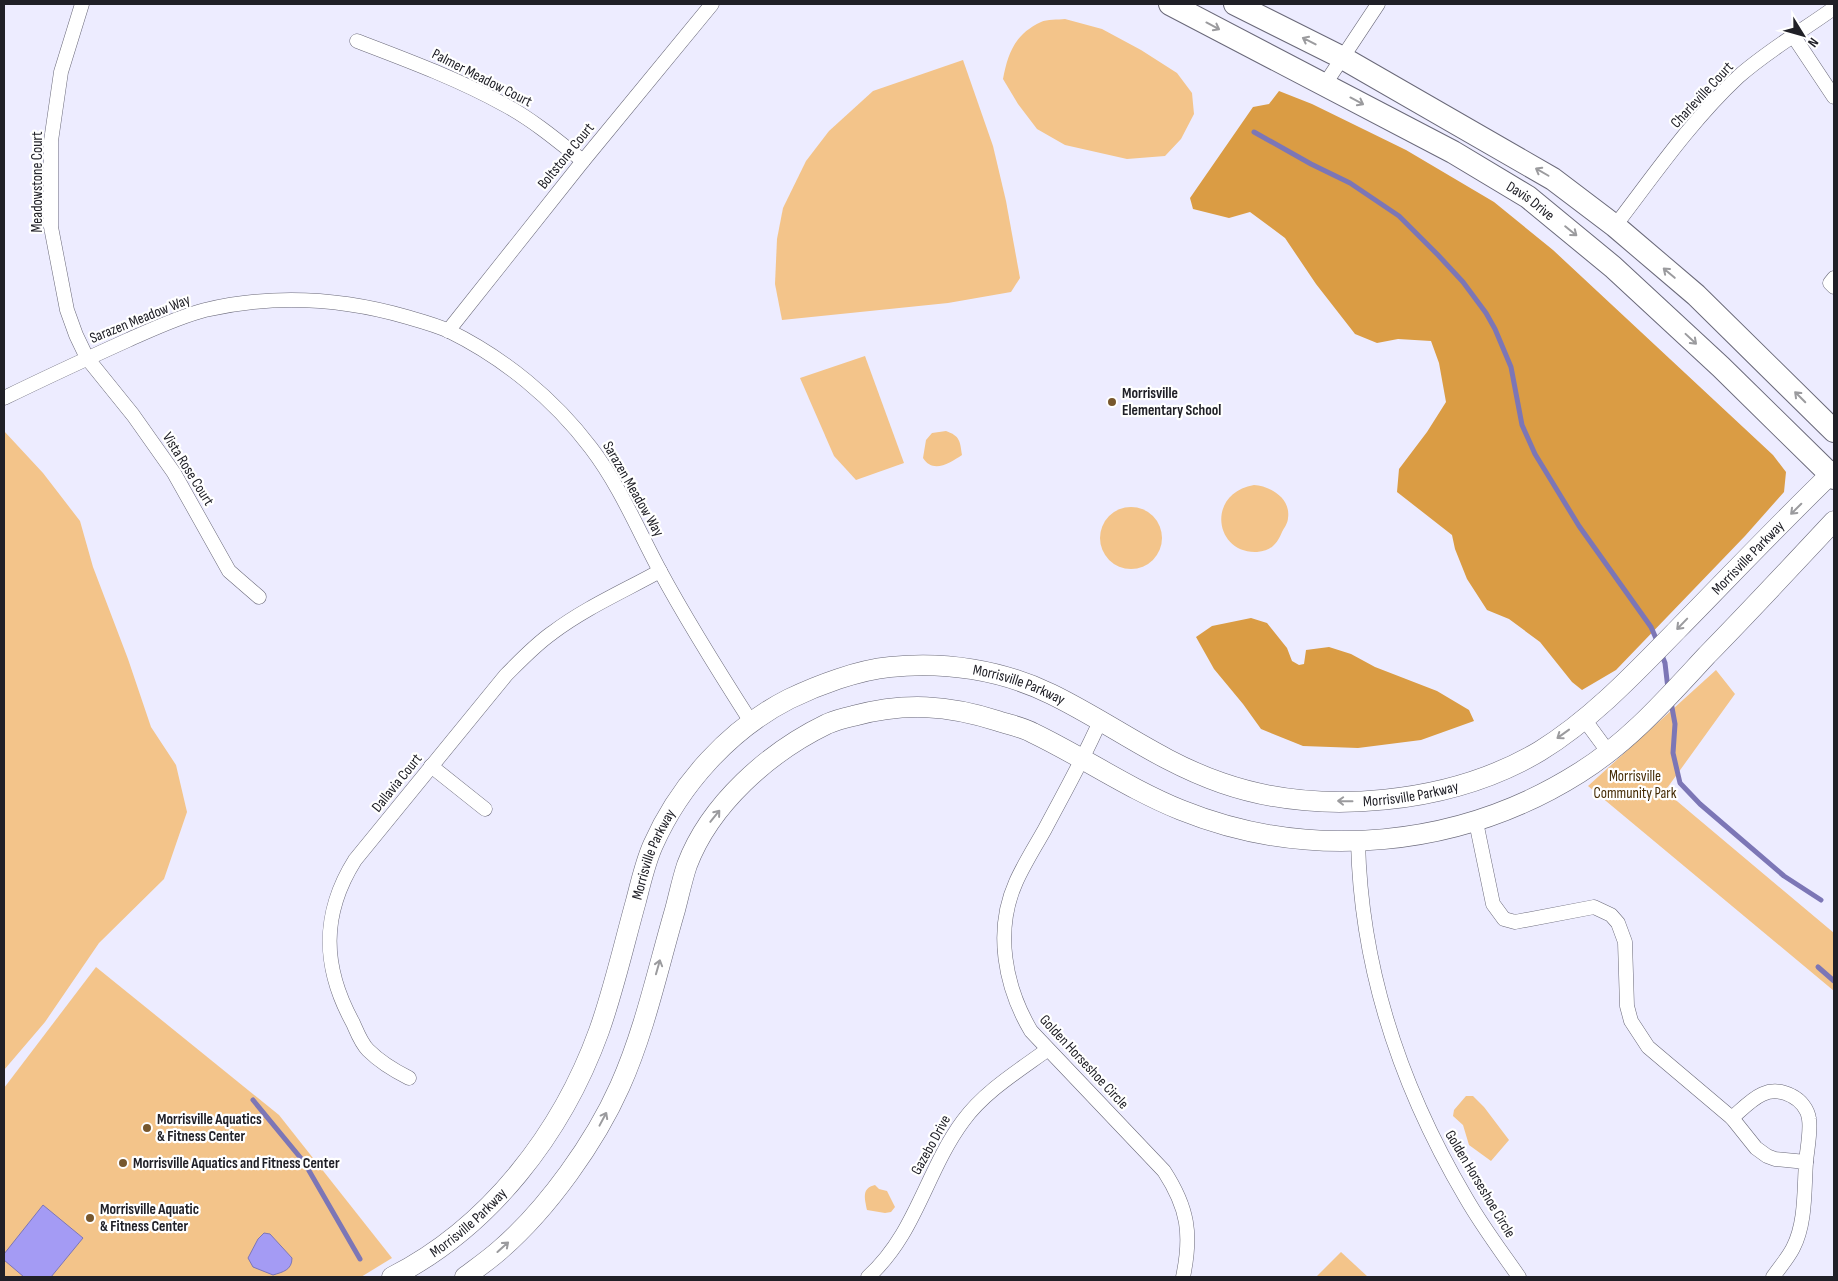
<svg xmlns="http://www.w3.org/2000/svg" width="1838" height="1281" font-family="'Sofia Sans Condensed',sans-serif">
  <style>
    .green { fill: #f3c48a }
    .forest { fill: #da9c44 }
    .water { fill: #a49bf4; stroke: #7c76b6 }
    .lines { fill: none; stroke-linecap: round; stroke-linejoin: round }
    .stream { stroke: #7c76b6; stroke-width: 5 }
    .street-casing { stroke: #6a6979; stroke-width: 15 }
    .secondary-casing { stroke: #6a6979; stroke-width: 21 }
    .primary-casing { stroke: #6a6979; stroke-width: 24 }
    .street { stroke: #fff; stroke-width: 14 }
    .secondary { stroke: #fff; stroke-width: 20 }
    .primary { stroke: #fff; stroke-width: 22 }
    .oneway { stroke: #9b9b9e }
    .poi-dot { fill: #77572d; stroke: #fff; stroke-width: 2 }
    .labels { text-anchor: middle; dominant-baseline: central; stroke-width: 4.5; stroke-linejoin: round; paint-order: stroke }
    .street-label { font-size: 15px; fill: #202027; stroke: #fff }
    .poi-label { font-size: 15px; font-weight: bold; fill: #202027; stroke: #fff; text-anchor: start }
    .park-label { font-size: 15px; fill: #452b05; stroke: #fff }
  </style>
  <rect width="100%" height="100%" fill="#edecff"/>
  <g class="green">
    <path d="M1065,19L1102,29L1141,50L1177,73L1192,93L1194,114L1181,139L1165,156L1127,159L1065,145L1037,129L1018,104L1003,79C1008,53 1015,34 1041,22C1047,19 1058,20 1065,19Z"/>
    <path d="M963,60L993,146L1006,201L1020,278L1011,292L948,303L782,320L775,284L777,239L783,208L806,161L829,131L873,91Z"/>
    <path d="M865,356L904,463L856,480L834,456L800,378Z"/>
    <path d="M4,431L43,473L80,521L93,567L128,659L151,727L176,765L187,812L164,879L99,943L45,1022L4,1070Z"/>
    <path d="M946,431C960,436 960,441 962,455C950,463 933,474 923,458L926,440L932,433Z"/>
    <path d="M1254,485C1270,486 1291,498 1288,518C1288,523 1284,528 1282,532C1277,544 1271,551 1257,552C1214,554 1206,493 1254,485Z"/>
    <circle cx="1131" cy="538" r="31"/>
    <path d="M1716,670L1735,694L1665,791L1834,933V991L1588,786Z"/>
    <path d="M96,967L279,1115L392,1258L361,1277H4V1088Z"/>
    <path d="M1466,1096H1473L1484,1107L1509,1140L1491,1161L1469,1145L1463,1125L1453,1116L1454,1110Z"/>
    <path d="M875,1185L879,1189L887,1191L895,1207L891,1212L885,1213L867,1210C865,1199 861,1188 875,1185Z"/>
    <path d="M1341,1252L1368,1277H1316Z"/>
  </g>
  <g class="forest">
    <path d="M1279,91L1312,104L1406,150L1494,202L1553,250L1773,455L1786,472L1784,492L1745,536L1616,670L1582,690L1572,682L1540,642L1509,619L1487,610L1467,579L1455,549L1452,535L1397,492L1399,469L1427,432L1446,402L1439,363L1431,341L1398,339L1377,343L1355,334L1316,284L1285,238L1250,212L1229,218L1193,209L1190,198L1253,107L1269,104Z"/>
    <path d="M1251,618L1267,623L1287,648L1292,661L1299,665L1304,664L1306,650L1329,647L1351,654L1375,667L1437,691L1469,710L1474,721L1421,740L1358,748L1303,746L1261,729L1243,704L1214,669L1196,637L1212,626Z"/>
  </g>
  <g class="water">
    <path d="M43,1205L83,1238L51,1277H24L4,1260V1254Z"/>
    <path d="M264,1233L270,1234L292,1258C292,1270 283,1272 273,1275L253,1267L248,1258L258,1239Z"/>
  </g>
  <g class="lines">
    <g class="stream">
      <path d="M1254,132L1311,164L1350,183L1399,216L1438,255L1463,282L1486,313L1495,329L1511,367L1522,425L1535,454L1579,526L1651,627L1658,643"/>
      <path d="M1661,653L1665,663L1668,689"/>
      <path d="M1671,702L1675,724L1673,753L1680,783L1700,804L1784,876L1821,900"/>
      <path d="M1818,967L1834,981"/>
      <path d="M253,1100L304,1162L360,1259"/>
    </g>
    <g class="street-casing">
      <g id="street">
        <path d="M82,4L61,72L51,141V227L67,310L76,335L87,358L133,415L174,473L229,571L259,597"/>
        <path d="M1794,37L1834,97"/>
        <path d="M357,41C407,60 458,79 505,105C533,120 558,141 583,161"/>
        <path d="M1325,84L1378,4"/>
        <path d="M1615,226C1654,175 1691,121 1738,77C1767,51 1802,31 1834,8"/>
        <path d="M1834,278L1830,283L1834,287"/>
        <path d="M448,331L583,161L712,4"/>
        <path d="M4,398C45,378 86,359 128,340C153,329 178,317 205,310C273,294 341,298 407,317C421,321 436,325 449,331C504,358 554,399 591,448C620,486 638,530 660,571C688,623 719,672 751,722"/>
        <path d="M1584,719L1609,753"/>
        <path d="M1100,721C1084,758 1064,793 1045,829C1035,847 1024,864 1016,882C994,931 1005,987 1031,1031L1164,1171C1188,1208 1192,1234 1183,1277"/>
        <path d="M431,766L485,809"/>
        <path d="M1476,822L1493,904L1504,919L1515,922L1594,907L1611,915L1618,923L1625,942L1627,1006L1631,1021L1648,1047L1732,1118L1756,1148L1767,1156L1775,1159L1806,1162C1804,1190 1806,1223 1793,1248C1788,1258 1779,1268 1773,1277"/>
        <path d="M1358,842C1361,971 1401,1088 1466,1198C1482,1226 1501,1251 1519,1277"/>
        <path d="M409,1078C393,1070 380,1062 368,1050C361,1043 357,1032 353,1023C322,967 321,914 355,860L506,675C521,660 535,645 552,633C585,608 624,591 660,571"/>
        <path d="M1732,1118C1750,1102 1766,1082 1792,1096C1800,1100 1808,1109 1809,1119C1811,1131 1807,1150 1806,1162"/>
        <path d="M868,1277C916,1234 926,1171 963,1121C984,1092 1018,1071 1047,1050"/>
      </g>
    </g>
    <g class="secondary-casing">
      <g id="secondary">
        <path id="s1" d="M392,1277C490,1227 562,1133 599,1031C614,989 624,944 636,901C641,882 645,863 653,845C680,784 730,729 789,699C818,685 858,670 890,667C944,661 1002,670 1051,694C1109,722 1160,762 1222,783C1320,817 1451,804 1540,751C1592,719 1636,672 1678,629C1730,576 1781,522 1834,471"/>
        <path d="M465,1277C477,1268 490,1259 501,1249C548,1208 595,1142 620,1086C645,1030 658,968 675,910C679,895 682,880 687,865C710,804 769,752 827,724C836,720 844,718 853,716C905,702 948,705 998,721C1010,725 1022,727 1033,733C1083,757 1129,789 1181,810C1310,862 1460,848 1579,773C1629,742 1667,698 1707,655C1750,611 1792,566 1834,521"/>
      </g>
    </g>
    <g class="primary-casing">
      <g id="primary">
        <path id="s2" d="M1170,4L1453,152L1528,197L1613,267L1721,367L1834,478"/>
        <path d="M1235,4L1341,57L1553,179L1615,226L1696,295L1834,431"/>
      </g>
    </g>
    <use href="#street" class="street"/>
    <use href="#secondary" class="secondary"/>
    <use href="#primary" class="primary"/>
  </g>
  <defs><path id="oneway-shaft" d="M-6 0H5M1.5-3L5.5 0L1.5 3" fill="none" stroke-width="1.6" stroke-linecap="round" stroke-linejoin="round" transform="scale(1.25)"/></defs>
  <g class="oneway">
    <use href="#oneway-shaft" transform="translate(1213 26) rotate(28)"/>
    <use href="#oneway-shaft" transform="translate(1309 41) rotate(-153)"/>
    <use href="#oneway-shaft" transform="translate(1357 101) rotate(28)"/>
    <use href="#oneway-shaft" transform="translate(1542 172) rotate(-150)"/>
    <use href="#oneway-shaft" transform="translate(1571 231) rotate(39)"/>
    <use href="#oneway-shaft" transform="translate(1669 273) rotate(-140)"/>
    <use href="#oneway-shaft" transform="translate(1691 339) rotate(43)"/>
    <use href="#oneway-shaft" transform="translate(1800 397) rotate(-135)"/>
    <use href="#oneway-shaft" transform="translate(1796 509) rotate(135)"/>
    <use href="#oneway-shaft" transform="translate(1682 624) rotate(134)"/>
    <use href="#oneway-shaft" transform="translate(1563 734) rotate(144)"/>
    <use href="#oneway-shaft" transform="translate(1345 801) rotate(-179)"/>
    <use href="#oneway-shaft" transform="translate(715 816) rotate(-51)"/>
    <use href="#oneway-shaft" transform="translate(658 967) rotate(-74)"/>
    <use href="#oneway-shaft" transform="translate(603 1119) rotate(-62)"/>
    <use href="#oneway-shaft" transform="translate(503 1247) rotate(-42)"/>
  </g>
  <g class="poi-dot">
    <circle cx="1112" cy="402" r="5"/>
    <circle cx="147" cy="1128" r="5"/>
    <circle cx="123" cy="1163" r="5"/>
    <circle cx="90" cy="1218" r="5"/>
  </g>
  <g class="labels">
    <g class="street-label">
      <text transform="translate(482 78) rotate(27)">Palmer Meadow Court</text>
      <text transform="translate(1702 95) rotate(-47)">Charleville Court</text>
      <text transform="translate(566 156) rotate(-51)">Boltstone Court</text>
      <text transform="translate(37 182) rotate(-90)">Meadowstone Court</text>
      <text stroke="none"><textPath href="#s2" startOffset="411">Davis Drive</textPath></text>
      <text transform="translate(140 319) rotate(-22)">Sarazen Meadow Way</text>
      <text transform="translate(188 469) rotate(58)">Vista Rose Court</text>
      <text transform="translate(633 489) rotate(60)">Sarazen Meadow Way</text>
      <text stroke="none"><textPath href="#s1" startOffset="1804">Morrisville Parkway</textPath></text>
      <text stroke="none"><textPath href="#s1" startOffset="964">Morrisville Parkway</textPath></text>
      <text transform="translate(397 783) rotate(-51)">Dallavia Court</text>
      <text stroke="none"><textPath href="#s1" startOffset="1382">Morrisville Parkway</textPath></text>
      <text stroke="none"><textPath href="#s1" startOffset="514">Morrisville Parkway</textPath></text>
      <text transform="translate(1084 1062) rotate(47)">Golden Horseshoe Circle</text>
      <text transform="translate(931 1145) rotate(-61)">Gazebo Drive</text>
      <text transform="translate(1480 1184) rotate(59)">Golden Horseshoe Circle</text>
      <text stroke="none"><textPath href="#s1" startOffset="94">Morrisville Parkway</textPath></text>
    </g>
    <g class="poi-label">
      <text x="1122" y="393">Morrisville<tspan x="1122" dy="17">Elementary School</tspan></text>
      <text x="157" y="1119">Morrisville Aquatics<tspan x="157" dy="17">&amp; Fitness Center</tspan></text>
      <text x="133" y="1163">Morrisville Aquatics and Fitness Center</text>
      <text x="100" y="1209">Morrisville Aquatic<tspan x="100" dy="17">&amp; Fitness Center</tspan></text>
    </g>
    <g class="park-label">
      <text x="1635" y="776">Morrisville<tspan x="1635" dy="17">Community Park</tspan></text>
    </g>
  </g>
  <rect width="1838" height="1281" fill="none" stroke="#202027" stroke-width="10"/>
  <g transform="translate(1803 35) rotate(127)" stroke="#ffffff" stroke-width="4" paint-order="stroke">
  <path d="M0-4L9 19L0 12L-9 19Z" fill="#202027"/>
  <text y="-8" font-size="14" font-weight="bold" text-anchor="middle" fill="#202027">N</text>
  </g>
</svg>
